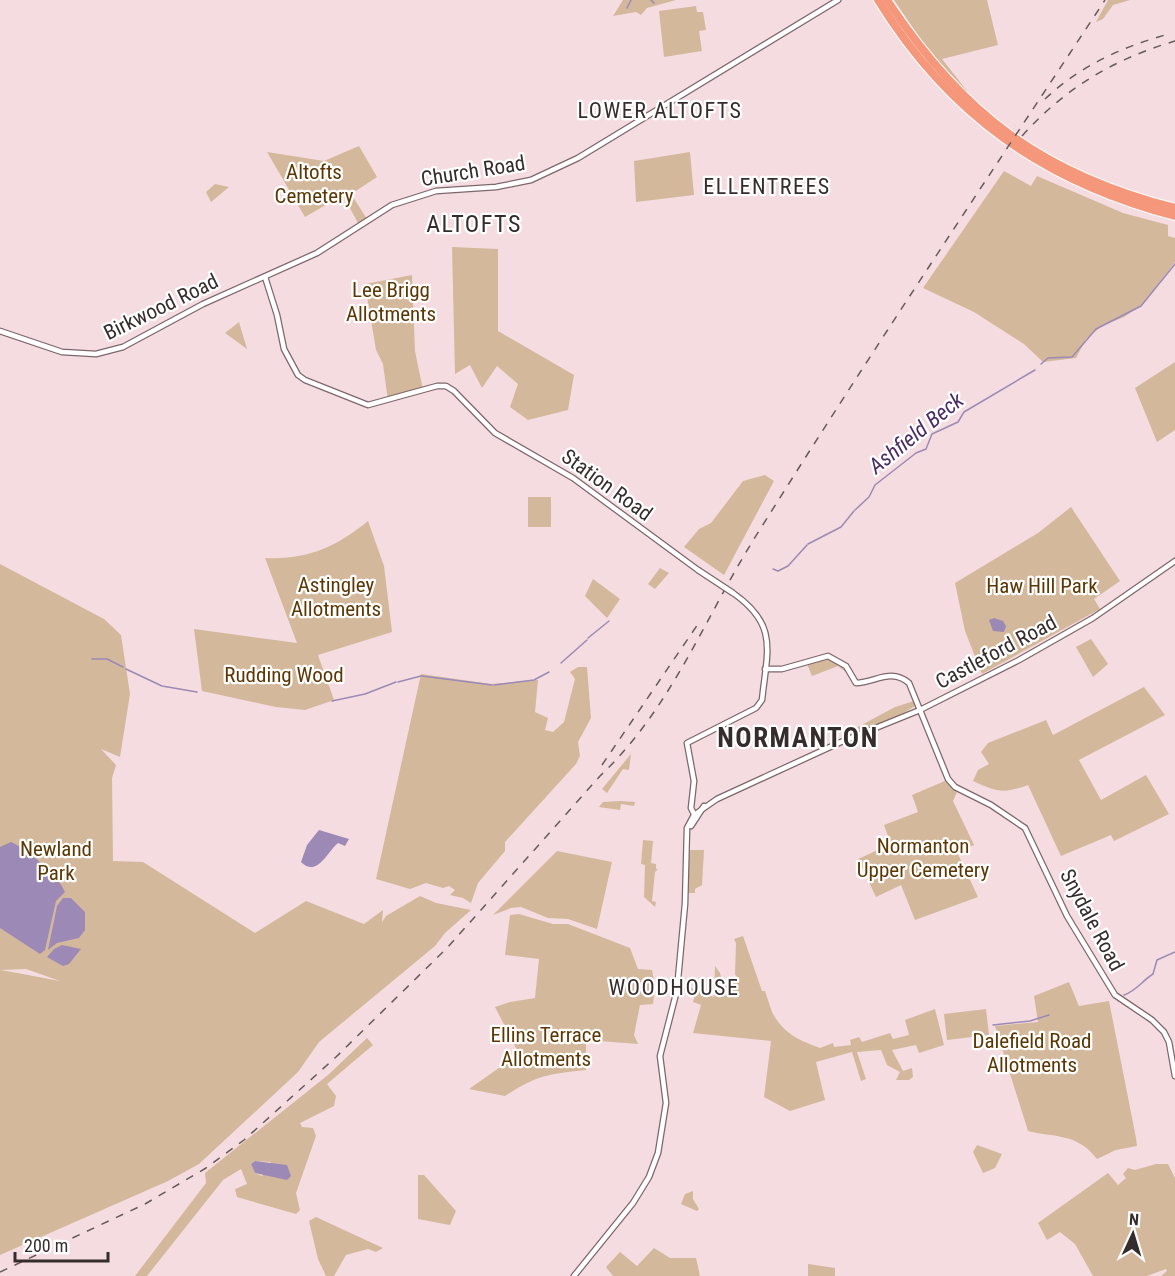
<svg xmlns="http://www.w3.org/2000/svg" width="1175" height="1276" font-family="'Roboto Condensed',sans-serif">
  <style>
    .green { fill: #d3b89c; fill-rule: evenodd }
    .water { fill: #9d89b6 }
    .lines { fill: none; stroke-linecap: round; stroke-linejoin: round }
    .stream { stroke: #9d89b6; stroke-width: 1.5 }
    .tertiary-casing { stroke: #7d676b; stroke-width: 7 }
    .motorway-casing { stroke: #fff; stroke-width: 10 }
    .tertiary { stroke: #fff; stroke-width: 4.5 }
    .motorway { stroke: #f5977b; stroke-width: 8 }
    .rail { stroke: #66595a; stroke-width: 1.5; stroke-dasharray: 8 8; stroke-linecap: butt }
    .tertiary-bridge-casing { stroke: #7d676b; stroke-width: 7; stroke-linecap: butt }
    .tertiary-bridge { stroke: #fff; stroke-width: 4.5 }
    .labels { text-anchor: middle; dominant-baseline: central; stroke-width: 4.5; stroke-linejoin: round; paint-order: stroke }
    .street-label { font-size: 21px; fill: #352c2d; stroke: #fff }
    .park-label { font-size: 21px; fill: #5c3703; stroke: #fff }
    .neighbourhood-label { font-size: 22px; letter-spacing: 1.5px; fill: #352c2d; stroke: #fff }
    .water-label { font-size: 22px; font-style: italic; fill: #492c66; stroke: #fff }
    .quarter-label { font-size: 24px; letter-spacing: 1.5px; fill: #352c2d; stroke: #fff }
    .district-label { font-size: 27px; font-weight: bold; letter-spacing: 1.5px; fill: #352c2d; stroke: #fff }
  </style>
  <rect width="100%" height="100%" fill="#f5dce0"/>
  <g class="green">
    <path d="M623,0H676L647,8L641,15L636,12L613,16Z"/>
    <path d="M894,0H987L998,45L942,59L971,96L930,53Z"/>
    <path d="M1108,0H1130L1113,5L1103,19L1096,22Z"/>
    <path d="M696,6L697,12H703L706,30L699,31L702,51L664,57L659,11Z"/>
    <path d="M359,146L377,177L351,194L367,219L359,225L343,195L305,217L267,152L324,161Z"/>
    <path d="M690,152L694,195L636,202L634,161Z"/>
    <path d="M1004,171L1031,186L1037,176L1123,213L1168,225V236L1175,238V262L1142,305L1124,317L1102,326L1086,339L1076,358L1043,362L1024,344L974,312L923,288Z"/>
    <path d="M215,184L229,187L211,202L206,192Z"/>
    <path d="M452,247L498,249V331L574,375L568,410L528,420L510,407L518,384L497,366L482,388L470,365L455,374Z"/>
    <path d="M412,275L415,351L423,390L388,401L383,364L376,350L365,284Z"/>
    <path d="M239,322L247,349L225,333Z"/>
    <path d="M1175,362V430L1157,442L1135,388Z"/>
    <path d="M765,475L774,481L724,575L684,547L699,529L711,523L743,481Z"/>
    <rect x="528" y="497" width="23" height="30"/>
    <path d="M1071,507L1120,581L1094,599L1100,609L982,674L965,631L955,583L1038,533Z"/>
    <path d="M368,521L384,566L392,632L318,655L334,700L305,710L276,707L202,691L194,629L297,643L265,558C307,560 336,547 368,521Z"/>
    <path d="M0,564L104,619L121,635L130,694L120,757L101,749L116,765L112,778L113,861L143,862L255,933L306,901L364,924L383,910L382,922L386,916L420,896L436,903L471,910L445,933L435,946L319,1042L298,1072L199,1164L168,1181L0,1255ZM26,969L60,981L1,970Z"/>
    <path d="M660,568L669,573L655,589L648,584Z"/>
    <path d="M593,579L620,599L607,618L585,596Z"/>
    <path d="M1091,639L1108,664L1093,677L1076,647Z"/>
    <path d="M831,659L843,666L847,673L838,666L812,676L807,664Z"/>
    <path d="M578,667H587L591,718L578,742L580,756L576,764L505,842V851L478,883L471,903L463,898L450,895L455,890L449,886L443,888L426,883L410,889L376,879L421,674L491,684L538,680L535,712L548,718L545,730L553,732L564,722L575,679L570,672Z"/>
    <path d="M1144,687L1165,715L1079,760L1101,800L1146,775L1169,814L1114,841L1111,835L1061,856L1028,785C1003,794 997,792 973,781L978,770L989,764L981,752L988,743L1046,720L1053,735Z"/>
    <path d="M914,701L915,706L899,716L846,737L841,736L895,707Z"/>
    <path d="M631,754L629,770L623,769L607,793L602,789Z"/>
    <path d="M947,780L957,792L953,801L974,845L957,852L978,897L915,920L901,885L876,897L858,859L891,844L884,825L918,812L912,795Z"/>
    <path d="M621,801L635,802L634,806L621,804L620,810L599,807L603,802Z"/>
    <path d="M643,840L653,841L651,863L656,864V869H658L655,872L652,901L656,902L655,907L644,897L645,865L641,864Z"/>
    <path d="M689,850H704L702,885L695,889V893H687Z"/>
    <path d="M557,851L612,862L597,929L568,919L548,918L521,907L511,908L493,915Z"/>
    <path d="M519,914L553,924H568L630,948L638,969L652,970L655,986L653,1004L640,1005L634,1035L638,1044L586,1040V1070C549,1074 537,1075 505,1096L469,1089L519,1054L495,1007L510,1002L535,998L539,959L505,955L510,915Z"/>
    <path d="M743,936L762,991H765L772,1012C783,1033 798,1040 820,1048L833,1043L834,1047L851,1045L850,1040L859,1037L862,1042L890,1033L893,1039L909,1035L905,1020L935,1009L944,1045L919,1053L916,1045L892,1050L903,1071L912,1068L913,1077L909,1080H896L900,1072L887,1065L881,1050L857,1052L866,1079L861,1081L852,1052L816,1062L825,1100L790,1111L764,1097L771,1041L693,1033L701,1005L693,1002L695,995L693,992L677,991V987L692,988L714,997L715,966L720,973L723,986L738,981L735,974L736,943L734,939Z"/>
    <path d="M1069,982L1079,1006L1109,1001L1136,1138L1137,1146L1116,1150L1097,1159C1077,1133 1057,1138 1028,1131L995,1026L1038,1022L1034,996Z"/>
    <path d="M986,1009L989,1035L947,1040L944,1014Z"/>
    <path d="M367,1038L373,1045L327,1084L336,1096L334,1106L300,1123L302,1127L313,1128L316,1136L296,1193L300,1210L296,1214L237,1197L235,1189L247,1184L241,1169L223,1180L147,1276H135L206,1183L205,1173L328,1075ZM255,1161L271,1162L262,1176L255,1173L251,1164Z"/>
    <path d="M977,1145L1002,1154L995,1168L983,1173L973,1152Z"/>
    <path d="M1156,1164H1168L1175,1178V1276H1161L1167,1271L1166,1269L1147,1276H1093L1075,1244L1060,1232L1047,1240L1038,1223L1108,1173L1118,1185L1126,1178L1123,1174L1128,1168L1135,1170Z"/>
    <path d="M418,1175H424L456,1211L450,1225L418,1219Z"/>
    <path d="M693,1191V1199L699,1209L697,1211L681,1204L685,1194Z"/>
    <path d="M316,1217L383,1248L376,1252L368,1249L346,1255L334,1276H326L318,1259L309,1221Z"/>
    <path d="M654,1248L670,1258H696L700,1276H613L606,1267L620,1252L637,1266Z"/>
    <path d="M808,1264L835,1268V1276H808Z"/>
  </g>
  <g class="water">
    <path d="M994,618L1003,621L1006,626L1004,632L993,631L989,620Z"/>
    <path d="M319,830L349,839L345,846L338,843C327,852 317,878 301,862L307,845Z"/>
    <path d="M11,842C27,849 59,876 65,892L56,901L45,950L40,954L0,928V847Z"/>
    <path d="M63,898H71L85,912V930L79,938L57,943L48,950L57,906Z"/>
    <path d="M62,945L81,949L69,964L63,966L47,957L54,949Z"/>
    <path d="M255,1161L287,1165L291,1176L287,1180L255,1173L251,1164Z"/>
  </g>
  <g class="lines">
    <g class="stream">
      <path d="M651,0L654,3"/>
      <path d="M627,8L631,0"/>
      <path d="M1041,364L1048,358L1072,357L1096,329L1141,306L1175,264"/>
      <path d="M855,510L869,497L875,485L916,453L926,449L932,434L958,422L964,412L1035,370"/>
      <path d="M808,544L841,527L854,511"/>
      <path d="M773,569L778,571L788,566L807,545"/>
      <path d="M588,638L609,621"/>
      <path d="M92,659H107L123,667"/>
      <path d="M561,663L587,640"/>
      <path d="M126,669L162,686L197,692"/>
      <path d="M422,676L492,685"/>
      <path d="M398,682L421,676"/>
      <path d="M494,685L534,680L549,672"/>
      <path d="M332,701L365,694L396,682"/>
      <path d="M1124,995C1136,991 1142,981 1153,974L1157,960L1175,952"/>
      <path d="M993,1025L1030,1021L1049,1015"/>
    </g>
    <g class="tertiary-casing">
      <g id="tertiary">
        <path d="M265,277L277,315L284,349L298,375L305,380L368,405L437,386H446L454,391L495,433L573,478L698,570"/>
        <path d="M0,331L62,352L96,354L123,347L203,304L317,253L392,205L436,191L496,187L531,180L578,158L838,0"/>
        <path d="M765,669H782L828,656L846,666L856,683C876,682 891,668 909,683L948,779L955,787L991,805L1025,828L1067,916L1115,995L1152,1020L1164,1032L1169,1042L1175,1076"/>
        <path d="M696,818L691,808L694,781L687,743L756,708L762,700C767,651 779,625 733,593"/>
        <path d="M691,826L704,806"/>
        <path d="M574,1276L633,1203L649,1177L658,1153L666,1103L660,1056L677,990L685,904L687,828L694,815L717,799L841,742L920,710L1019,660L1093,618L1175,561"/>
      </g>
    </g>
    <g class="motorway-casing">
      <g id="motorway">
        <path d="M878,0C949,115 1044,182 1175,216"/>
        <path d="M887,0C962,114 1042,174 1175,208"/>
      </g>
    </g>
    <use href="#tertiary" class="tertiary"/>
    <use href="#motorway" class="motorway"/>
    <g class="rail">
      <path d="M1045,99C1080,66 1120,48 1165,35"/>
      <path d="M1022,136C1065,88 1114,59 1175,41"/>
      <path d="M602,765L698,624"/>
      <path d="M0,1272L145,1204L206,1168L244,1140L336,1057L448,947L600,776C673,707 706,614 759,531C871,352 989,176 1105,0"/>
    </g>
    <g class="tertiary-bridge-casing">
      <path id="tertiary-bridge" d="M698,570L733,593"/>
    </g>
    <use href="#tertiary-bridge" class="tertiary-bridge"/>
  </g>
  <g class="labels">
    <g class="street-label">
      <text transform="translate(473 171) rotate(-9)">Church Road</text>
      <text transform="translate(161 307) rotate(-26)">Birkwood Road</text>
      <text transform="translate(607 485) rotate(36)">Station Road</text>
      <text transform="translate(996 652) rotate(-28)">Castleford Road</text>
      <text transform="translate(1092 920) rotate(62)">Snydale Road</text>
    </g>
    <g class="park-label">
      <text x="314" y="172">Altofts<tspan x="314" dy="24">Cemetery</tspan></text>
      <text x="391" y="290">Lee Brigg<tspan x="391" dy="24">Allotments</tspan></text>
      <text x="336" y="585">Astingley<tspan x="336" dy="24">Allotments</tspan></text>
      <text x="1042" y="586">Haw Hill Park</text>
      <text x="284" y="675">Rudding Wood</text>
      <text x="923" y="846">Normanton<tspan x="923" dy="24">Upper Cemetery</tspan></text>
      <text x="56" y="849">Newland<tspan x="56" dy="24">Park</tspan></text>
      <text x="546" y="1035">Ellins Terrace<tspan x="546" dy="24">Allotments</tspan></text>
      <text x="1032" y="1041">Dalefield Road<tspan x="1032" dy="24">Allotments</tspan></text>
    </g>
    <g class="neighbourhood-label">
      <text x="660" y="110">LOWER ALTOFTS</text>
      <text x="767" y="186">ELLENTREES</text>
      <text x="674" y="987">WOODHOUSE</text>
    </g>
    <g class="water-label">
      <text transform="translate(916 433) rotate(-39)">Ashfield Beck</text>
    </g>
    <g class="quarter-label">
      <text x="474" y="224">ALTOFTS</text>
    </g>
    <g class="district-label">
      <text x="798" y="738">NORMANTON</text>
    </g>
  </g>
  <g transform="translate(1133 1234) rotate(4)" stroke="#ffffff" stroke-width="4.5" paint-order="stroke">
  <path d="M0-4.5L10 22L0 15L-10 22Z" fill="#352c2d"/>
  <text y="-9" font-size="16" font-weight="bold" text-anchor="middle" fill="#352c2d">N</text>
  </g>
  <path d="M15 1252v9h93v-9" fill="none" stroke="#352c2d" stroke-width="3"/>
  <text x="24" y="1252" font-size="18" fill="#352c2d" stroke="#ffffff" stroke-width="4.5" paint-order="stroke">200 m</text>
</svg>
